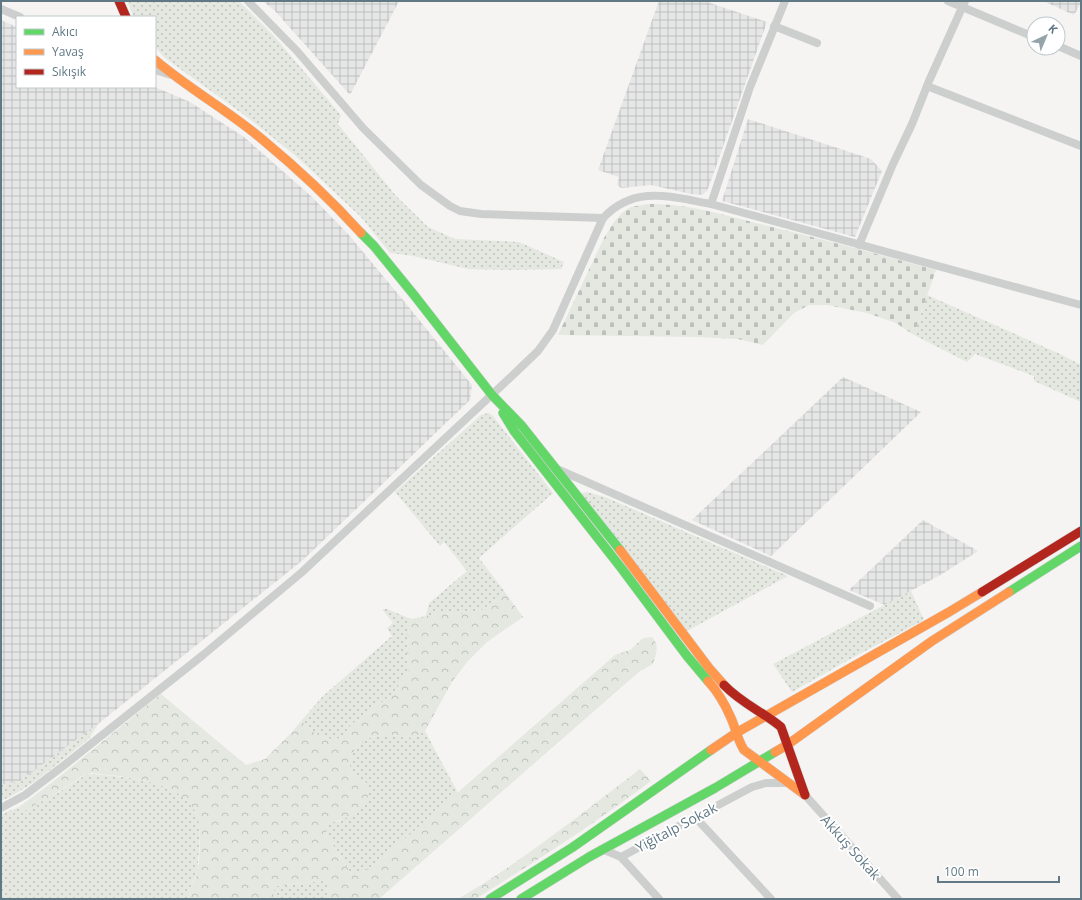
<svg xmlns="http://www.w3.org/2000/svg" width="1082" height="900" font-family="'Open Sans',sans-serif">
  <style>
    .industrial { fill: url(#industrial-grid) }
    .green { fill: url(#green-dots) }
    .forest { fill: url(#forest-crowns) }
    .cemetery { fill: url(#cemetery-stones) }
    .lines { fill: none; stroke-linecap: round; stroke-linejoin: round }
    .fast-casing { stroke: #d1d2d2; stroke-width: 10 }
    .slow-casing { stroke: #d1d2d2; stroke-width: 10 }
    .jam-casing { stroke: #d1d2d2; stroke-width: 10 }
    .street { stroke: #cdcfcf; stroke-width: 8 }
    .fast { stroke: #63d668; stroke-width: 9 }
    .slow { stroke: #ff974d; stroke-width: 9 }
    .jam { stroke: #b3261e; stroke-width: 9 }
    .labels { text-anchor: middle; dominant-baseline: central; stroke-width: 4; stroke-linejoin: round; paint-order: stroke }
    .street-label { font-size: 14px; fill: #617985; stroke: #fff }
  </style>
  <defs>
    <pattern id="industrial-grid" width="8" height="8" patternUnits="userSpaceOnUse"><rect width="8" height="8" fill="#e5e6e5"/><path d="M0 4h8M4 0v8" fill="none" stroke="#bdbfbf"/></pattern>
    <pattern id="green-dots" width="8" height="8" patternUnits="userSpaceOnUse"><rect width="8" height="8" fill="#e4e8e0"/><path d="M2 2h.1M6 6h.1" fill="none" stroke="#bcc1bb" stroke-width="1.8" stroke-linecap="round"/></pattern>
    <pattern id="forest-crowns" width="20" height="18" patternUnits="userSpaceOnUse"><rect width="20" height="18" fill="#e4e8e0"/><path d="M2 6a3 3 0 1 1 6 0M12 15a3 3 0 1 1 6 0" fill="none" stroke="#bcc1bb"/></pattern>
    <pattern id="cemetery-stones" width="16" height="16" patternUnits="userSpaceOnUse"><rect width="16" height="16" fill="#e4e8e0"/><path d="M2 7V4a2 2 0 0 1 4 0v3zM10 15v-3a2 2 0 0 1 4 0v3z" fill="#bcc1bb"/></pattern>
  </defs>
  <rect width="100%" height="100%" fill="#f5f4f2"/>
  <g class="industrial">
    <path d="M263,1H399L350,95L275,11Z"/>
    <path d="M659,1H704L767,22L712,178L707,191L702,195L691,194L651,185L621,188L617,185L619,177L598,170Z"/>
    <path d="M1043,1H1081V3L1074,15Z"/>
    <path d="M1,20L17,27V87H155L190,102L244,137L312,197L348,234L403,300L472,385L470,400L303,560L98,724L20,781L1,785Z"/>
    <path d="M748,119L871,159L882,171L855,237L722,201Z"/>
    <path d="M843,377L921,412L771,556L692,520Z"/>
    <path d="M923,520L978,551L942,574L885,605L849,590Z"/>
  </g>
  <g class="green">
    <path d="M127,1H239L273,35L341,115L338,124L396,196L428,227L455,239L519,242L564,262L561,269L509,270L468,269L413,256L390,253L361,217L297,157L247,117L165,58L155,47V17H134Z"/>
    <path d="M927,295L1060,354L1081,365V402L1034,381V376L975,354L967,362L914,335Z"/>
    <path d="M488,413L492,415L553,493L479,558L505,592L482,610L468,614L440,613L426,616L429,603L467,571L444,542L440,546L395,492L481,415Z"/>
    <path d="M587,492L605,497L788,576L687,631L582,496L583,493Z"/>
    <path d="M911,591L924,620L852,658L792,692L773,664Z"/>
    <path d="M382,609H387L411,619L407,638L408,672L393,694L351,725L342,738C322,742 315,734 301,721L323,696L392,636L387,628L393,623Z"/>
    <path d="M98,724L89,739L33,783L10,797L1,801V785L20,781Z"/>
    <path d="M425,731L458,793L376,864L358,875L350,872L326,834L327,823L340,821L366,782L349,772L351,754C355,750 359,744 364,741C378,731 398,736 414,738Z"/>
    <path d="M87,774C120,776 187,779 198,818C201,828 199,850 198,861C198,865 198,869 197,873C194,882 187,888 190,899H1V814L19,807L24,811L59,792Z"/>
    <path d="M323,881L329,884L326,899H275L273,893L276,886Z"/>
  </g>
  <g class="forest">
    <path d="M505,592L523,617L487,642L467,662L452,682L425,731L414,738C398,736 378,731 364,741C359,744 355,750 351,754L349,772L366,782L370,792C361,813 350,819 327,823L326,834L350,872L358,875L376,864L615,655L630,650L643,638L652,637C660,646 656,654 653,664L640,671L379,899H326L329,884L323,881L276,886L273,893L275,899H190C187,888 194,883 197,874C200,862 201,831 198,819C191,786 136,777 108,775C102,775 92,772 87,774C81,776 67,787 61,790C49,798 36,804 24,811L19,807L54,781L161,694L246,765L265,759L292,732L301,721C315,734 322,742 342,738L351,725L393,694L408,672L407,638L411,619L440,613L467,614L482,610Z"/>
    <path d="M640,769L651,781C594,824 535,862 475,899H458C523,861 581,814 640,769Z"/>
  </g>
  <path class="cemetery" d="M648,204C684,203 721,214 756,223C816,237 876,254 936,270L922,310L914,335L896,323L867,313L827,305H809L794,313L763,345L738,339L697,337L558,335L604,238L614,222L622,213L631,207Z"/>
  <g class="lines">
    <g class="fast-casing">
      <g id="fast">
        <path d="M361,233L374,246L414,295L492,395L522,426L620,550"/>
        <path d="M503,413L514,431L622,569L687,656L708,681"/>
        <path d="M1009,592L1081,546"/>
        <path d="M490,899L573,847L711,750"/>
        <path d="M521,899L589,857L715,788L775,752"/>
      </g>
    </g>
    <g class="slow-casing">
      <g id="slow">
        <path d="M155,60C189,89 229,111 263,140C298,169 331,200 361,233"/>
        <path d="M620,550L709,668L724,685"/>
        <path d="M708,681C718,692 725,704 731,718C736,729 737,739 744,750L805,795"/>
        <path d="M711,750L736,733L949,612L982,592"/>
        <path d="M775,752L787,745L932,641L1009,592"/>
      </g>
    </g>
    <g class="jam-casing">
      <g id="jam">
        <path d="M119,1L126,17"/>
        <path d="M982,592L1081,531"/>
        <path d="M724,685C741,703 763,712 781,727L805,795"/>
      </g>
    </g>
    <g class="street">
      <path d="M248,1L297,51L363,128L421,185L450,206L460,211L481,214L603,218"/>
      <path d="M948,1L1034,37"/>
      <path d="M1,9L20,17"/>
      <path d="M774,26L817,43"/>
      <path d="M1058,46L1081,56"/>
      <path d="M155,70L171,75"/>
      <path d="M927,86L1081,146"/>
      <path d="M711,204L750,87L785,1"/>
      <path d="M859,245L893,164L912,124L929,81L965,1"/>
      <path d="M557,469L870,606"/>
      <path d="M805,795L898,899"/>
      <path d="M1,808L25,795L67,763L203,655L301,573L514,374L538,351L553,330L603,218C635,184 671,197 711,204L1081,305"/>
      <path d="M695,817L771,899"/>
      <path d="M602,849L621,857"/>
      <path d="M659,899L621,857L752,787L766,783H786"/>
    </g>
    <use href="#fast" class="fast"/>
    <use href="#slow" class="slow"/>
    <use href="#jam" class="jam"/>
  </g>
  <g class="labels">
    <g class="street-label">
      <text transform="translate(676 827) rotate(-28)">Yiğitalp Sokak</text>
      <text transform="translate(851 847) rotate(48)">Akkuş Sokak</text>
    </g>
  </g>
  <rect width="1082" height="900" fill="none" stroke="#617985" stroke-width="4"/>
  <rect x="16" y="16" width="140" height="72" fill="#ffffff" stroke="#c0c9ce"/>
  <rect x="24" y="29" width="20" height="6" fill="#63d668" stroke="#c0c9ce"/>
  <text x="52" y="36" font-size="12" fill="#617985">Akıcı</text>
  <rect x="24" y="49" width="20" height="6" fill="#ff974d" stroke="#c0c9ce"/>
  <text x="52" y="56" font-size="12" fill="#617985">Yavaş</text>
  <rect x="24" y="69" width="20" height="6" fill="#b3261e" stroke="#c0c9ce"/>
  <text x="52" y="76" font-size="12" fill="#617985">Sıkışık</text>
  <g transform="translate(1046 36) rotate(44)"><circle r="19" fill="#ffffff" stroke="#c0c9ce"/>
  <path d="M0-3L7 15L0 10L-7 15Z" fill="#95a4ab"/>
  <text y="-6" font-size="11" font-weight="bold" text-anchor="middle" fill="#617985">K</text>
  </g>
  <path d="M938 876v6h121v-6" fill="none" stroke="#617985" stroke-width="2"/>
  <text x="944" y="876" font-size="12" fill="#617985" stroke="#ffffff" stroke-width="3" paint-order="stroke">100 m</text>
</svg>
